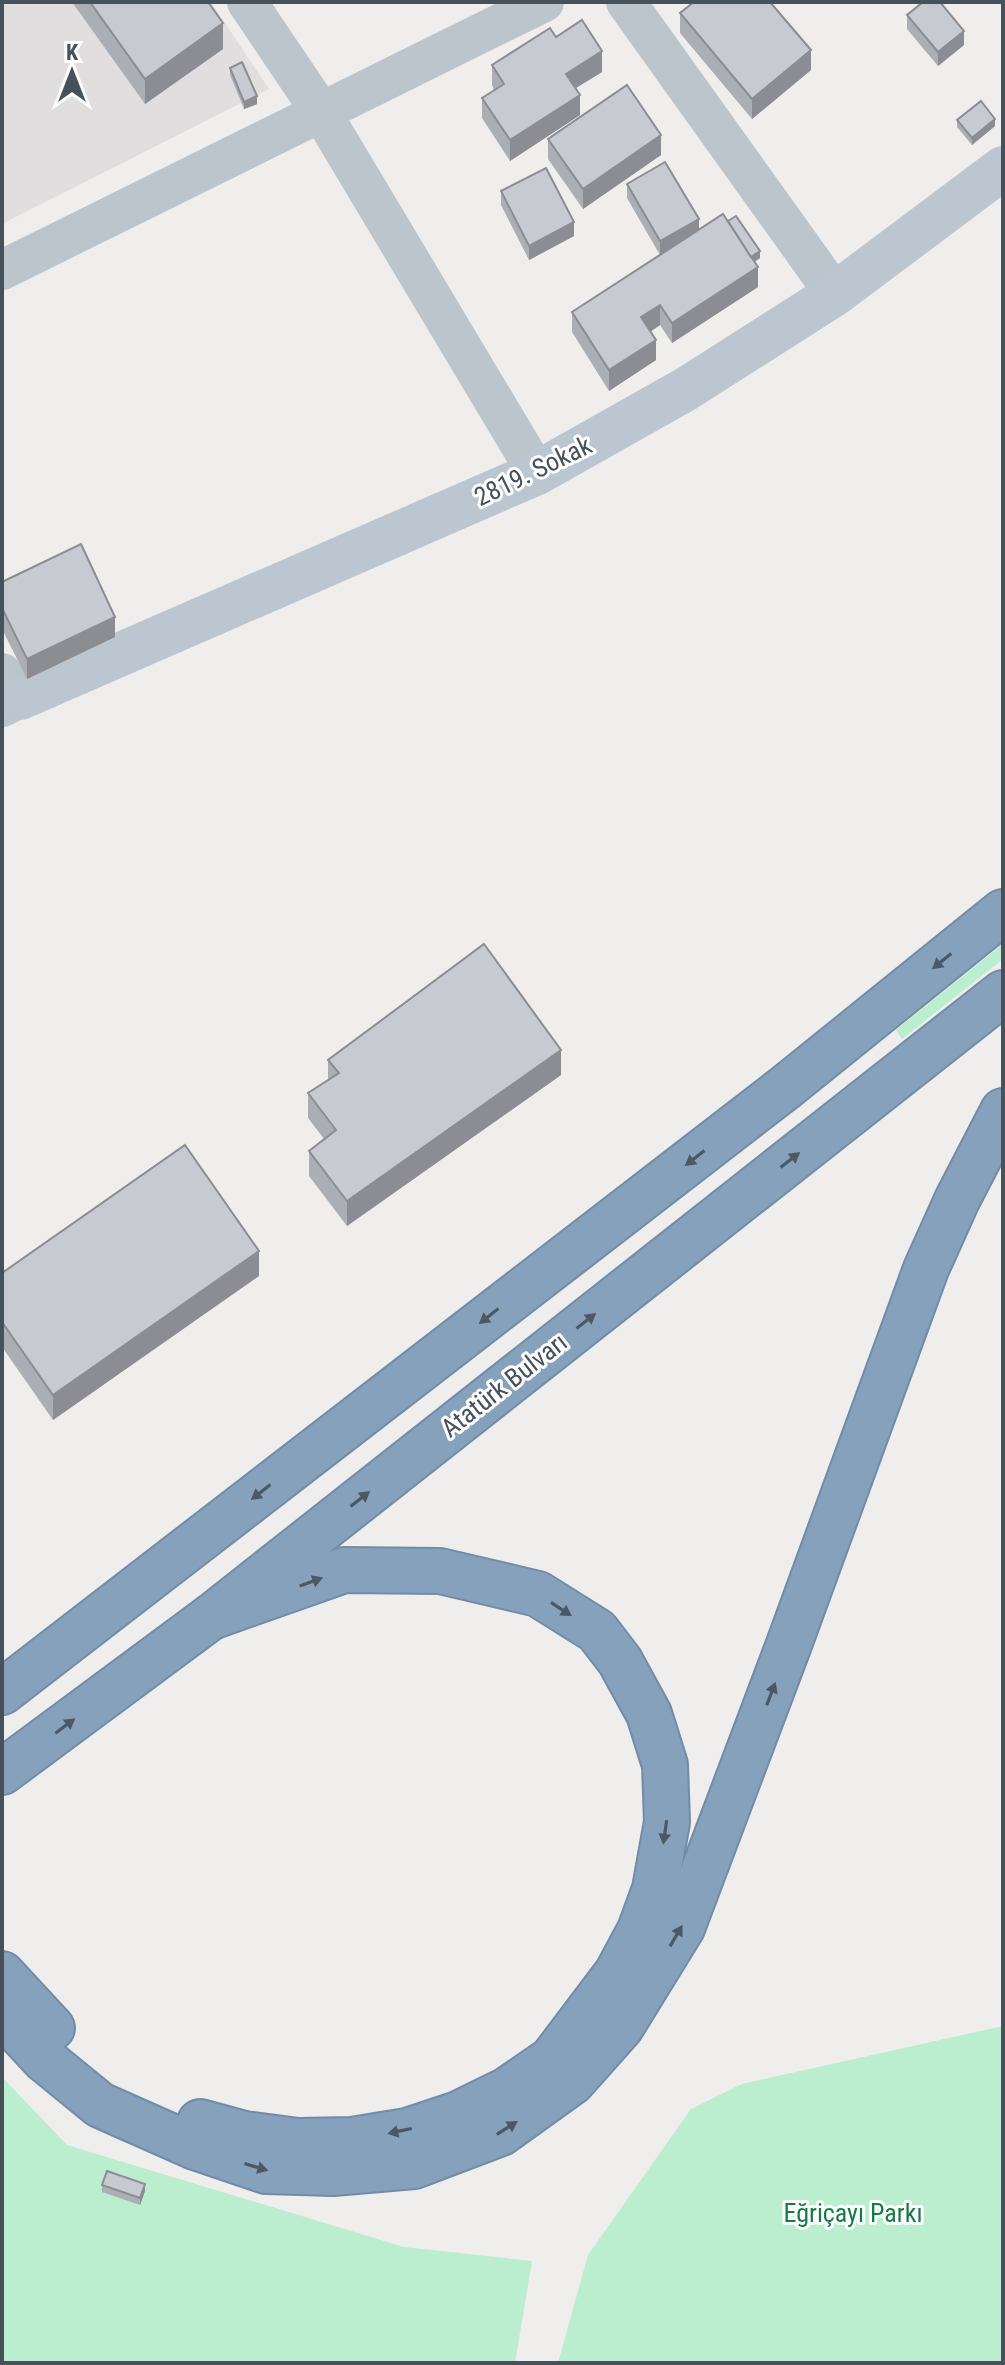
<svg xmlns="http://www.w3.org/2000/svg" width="1005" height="2365" font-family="'Roboto Condensed',sans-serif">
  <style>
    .education { fill: #e1dedf }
    .green { fill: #bbeece }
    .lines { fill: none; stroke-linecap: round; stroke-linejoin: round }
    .highway-casing { stroke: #718ca8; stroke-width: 48 }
    .street { stroke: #bcc5cc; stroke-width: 40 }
    .secondary { stroke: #bbc6d1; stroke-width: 44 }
    .highway { stroke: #85a1bc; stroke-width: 44 }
    .wall { fill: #abaeb3 }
    .shaded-wall { fill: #8b8d92 }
    .building { fill: #c7cad0; stroke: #8b8d92; stroke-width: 2 }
    .oneway { fill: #4c5964 }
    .labels { text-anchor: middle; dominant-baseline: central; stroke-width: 6; stroke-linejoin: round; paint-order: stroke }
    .street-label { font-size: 26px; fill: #46515a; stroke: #fff }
    .park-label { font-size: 26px; fill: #187a47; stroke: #fff }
  </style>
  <rect width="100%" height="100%" fill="#f0eded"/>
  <path class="education" d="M2,2H211L269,89L2,224Z"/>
  <g class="green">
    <path d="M1003,944V959L902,1039L896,1030Z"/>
    <path d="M1003,2026V2363H558L588,2255L691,2109L742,2084Z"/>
    <path d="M2,2077L67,2145L404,2247L532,2261L515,2363H2Z"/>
  </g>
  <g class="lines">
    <g class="highway-casing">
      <g id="highway">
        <path d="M2,1692L786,1087L1003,912"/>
        <path d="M2,1772L211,1617L1003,993"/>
        <path d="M2,1974L52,2028"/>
        <path d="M2,2014L45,2060L100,2105L195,2147L266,2171L333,2173L414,2166L501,2133L572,2082L621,2027L682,1928L788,1647L926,1269L957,1200L1003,1111"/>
        <path d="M200,2122L244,2134L298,2141L352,2140L407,2131L458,2114L507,2090L552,2059L617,1973L640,1930L655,1889L667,1822L665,1765L649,1714L620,1661L597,1631L538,1594L440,1571L344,1570L211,1617"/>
      </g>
    </g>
    <g class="street">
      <path d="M247,2L321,112L537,473"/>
      <path d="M626,2L835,294"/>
      <path d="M2,270L544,2"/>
      <path d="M2,673L20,698L2,707"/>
    </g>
    <path class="secondary" d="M20,698L537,473L686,389L835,294L1003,168"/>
    <use href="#highway" class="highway"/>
  </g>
  <g class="wall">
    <path d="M72,2H208L223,49L145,104Z"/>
    <path d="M680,13L811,70L752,119L680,33Z"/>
    <path d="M907,15L964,45L938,66L907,29Z"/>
    <path d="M556,37L602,72L576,88L580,115L510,161L482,118V98L494,90L492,85V65Z"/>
    <path d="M230,68L257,104L244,109L230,75Z"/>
    <path d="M957,120L995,126L972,145L957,127Z"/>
    <path d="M548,139L661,155L583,209L548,159Z"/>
    <path d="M627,184L699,229L728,221L760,258L754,262L758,287L672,343L660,325L650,332L656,360L609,391L572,332V312L660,255L627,198Z"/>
    <path d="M501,191L574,236L529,260L501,205Z"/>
    <path d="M2,582L115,637L27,679L2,629Z"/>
    <path d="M328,1060L561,1075L347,1226L309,1176V1151L324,1139L308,1118V1093L328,1080Z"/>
    <path d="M2,1273L259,1276L53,1420L2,1347Z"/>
    <path d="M102,2185L145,2191L140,2205L102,2192Z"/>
  </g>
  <g class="shaded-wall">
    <path d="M223,23V49L145,104V79Z"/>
    <path d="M964,31V45L938,66V52Z"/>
    <path d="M811,50V70L752,119V99Z"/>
    <path d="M602,51V72L566,94V74Z"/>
    <path d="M580,95V115L510,161V140Z"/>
    <path d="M257,96V104L244,109V102Z"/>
    <path d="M995,119V126L972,145V138Z"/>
    <path d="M661,135V155L583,209V189Z"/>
    <path d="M699,219V233L660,255V241Z"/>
    <path d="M574,222V236L529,260V246Z"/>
    <path d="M760,251V258L747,267V259Z"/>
    <path d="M758,267V287L672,343V323Z"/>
    <path d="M660,305V325L641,338V317Z"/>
    <path d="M656,340V360L609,391V370Z"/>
    <path d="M115,617V637L27,679V659Z"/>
    <path d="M561,1050V1075L347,1226V1201Z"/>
    <path d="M259,1251V1276L53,1420V1395Z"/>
    <path d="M145,2184V2191L140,2205V2198Z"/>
  </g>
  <g class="building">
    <path d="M90,2H208L223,23L145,79Z"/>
    <path d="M694,2H770L811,50L752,99L680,13Z"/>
    <path d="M923,2H940L964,31L938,52L907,15Z"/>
    <path d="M582,20L602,51L566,74L580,95L510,140L482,98L504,84L492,65L550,28L556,37Z"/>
    <path d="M242,62L257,96L244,102L230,68Z"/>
    <path d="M627,85L661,135L583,189L548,139Z"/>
    <path d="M981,101L995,119L972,138L957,120Z"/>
    <path d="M665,162L699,219L660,241L627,184Z"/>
    <path d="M546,168L574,222L529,246L501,191Z"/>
    <path d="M723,214L758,267L672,323L660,305L641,317L656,340L609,370L572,312Z"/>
    <path d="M736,216L760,251L751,257L728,221Z"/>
    <path d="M81,544L115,617L27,659L2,608V582Z"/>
    <path d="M484,944L561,1050L347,1201L309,1151L336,1130L308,1093L339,1073L328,1060Z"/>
    <path d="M185,1145L259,1251L53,1395L2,1322V1273Z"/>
    <path d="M107,2171L145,2184L140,2198L102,2185Z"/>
  </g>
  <defs><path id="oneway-solid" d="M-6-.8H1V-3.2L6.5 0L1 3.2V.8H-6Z" transform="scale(2)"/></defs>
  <g class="oneway">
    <use href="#oneway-solid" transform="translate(942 961) rotate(141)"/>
    <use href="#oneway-solid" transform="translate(695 1158) rotate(142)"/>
    <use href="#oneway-solid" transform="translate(790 1160) rotate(-38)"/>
    <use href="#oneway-solid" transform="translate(489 1316) rotate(142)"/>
    <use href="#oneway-solid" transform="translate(586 1321) rotate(-38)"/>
    <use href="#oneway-solid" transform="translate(261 1492) rotate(142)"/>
    <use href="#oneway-solid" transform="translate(360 1499) rotate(-38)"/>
    <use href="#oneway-solid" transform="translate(311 1582) rotate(-20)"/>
    <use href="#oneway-solid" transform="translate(561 1609) rotate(33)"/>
    <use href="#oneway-solid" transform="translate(771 1694) rotate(-69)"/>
    <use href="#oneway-solid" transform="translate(65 1726) rotate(-37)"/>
    <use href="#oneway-solid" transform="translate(665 1832) rotate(98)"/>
    <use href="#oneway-solid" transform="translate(676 1936) rotate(-60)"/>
    <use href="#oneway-solid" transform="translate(507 2128) rotate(-32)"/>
    <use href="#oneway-solid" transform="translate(400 2131) rotate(168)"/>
    <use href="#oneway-solid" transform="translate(256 2167) rotate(17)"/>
  </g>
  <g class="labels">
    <g class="street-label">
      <text transform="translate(533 471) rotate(-26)">2819. Sokak</text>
      <text transform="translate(504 1385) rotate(-38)">Atatürk Bulvarı</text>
    </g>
    <g class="park-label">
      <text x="853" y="2213">Eğriçayı Parkı</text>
    </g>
  </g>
  <rect width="1005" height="2365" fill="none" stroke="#46515a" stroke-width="8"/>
  <g transform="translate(72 72)" stroke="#ffffff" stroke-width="6" paint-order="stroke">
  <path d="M0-6L14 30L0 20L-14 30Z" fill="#46515a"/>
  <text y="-12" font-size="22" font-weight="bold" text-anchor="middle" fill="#46515a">K</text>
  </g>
</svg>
